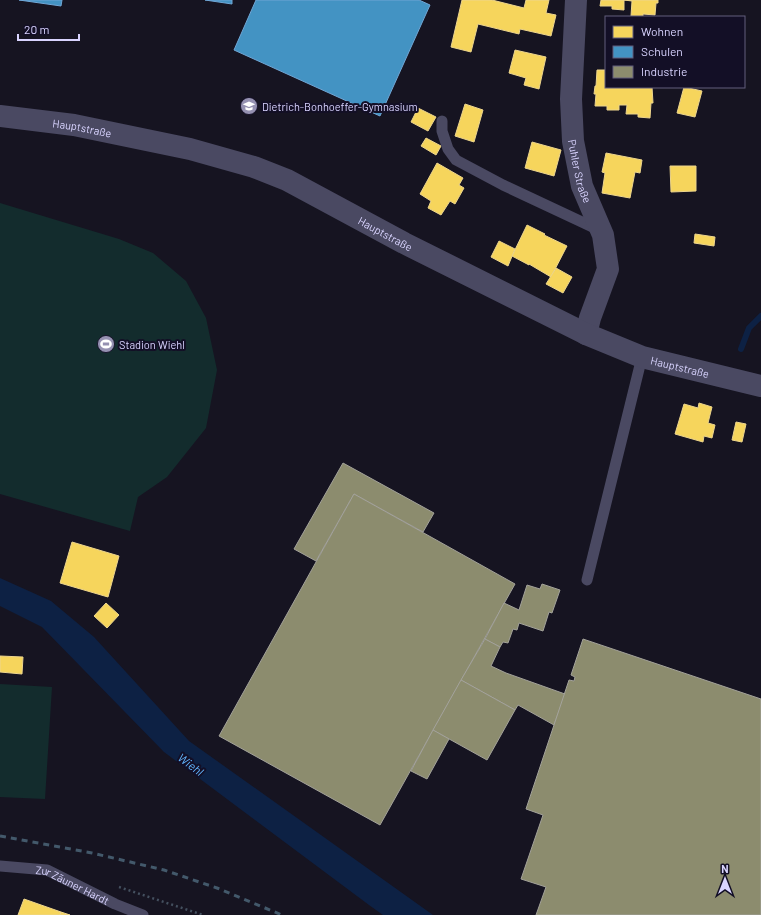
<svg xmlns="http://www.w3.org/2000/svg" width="761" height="915" font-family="Barlow,sans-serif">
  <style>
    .green { fill: #132c2d }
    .water { fill: #0d2144 }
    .homes { fill: #f6d55c; stroke: #edd58d }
    .schools { fill: #4393c3; stroke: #70a6d5 }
    .industry { fill: #8c8c6e; stroke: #a3a29a }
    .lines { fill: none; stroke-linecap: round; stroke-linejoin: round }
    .stream { stroke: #0d2144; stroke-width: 6 }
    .path { stroke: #44505f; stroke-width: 2.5; stroke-dasharray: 2 3; stroke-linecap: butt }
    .service { stroke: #4a4962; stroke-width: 11 }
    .minor { stroke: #4a4962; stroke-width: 22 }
    .tertiary { stroke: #4a4962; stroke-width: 22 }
    .rail { stroke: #43596b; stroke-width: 3; stroke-dasharray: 6 5; stroke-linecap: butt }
    .labels { text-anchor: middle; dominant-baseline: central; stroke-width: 4; stroke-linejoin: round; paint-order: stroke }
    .poi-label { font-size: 11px; fill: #d9d4ff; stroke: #130f26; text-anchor: start }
    .street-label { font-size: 11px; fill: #d9d4ff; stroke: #130f26 }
    .water-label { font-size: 12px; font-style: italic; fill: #62b6ff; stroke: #130f26 }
  </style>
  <rect width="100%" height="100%" fill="#161421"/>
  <g class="green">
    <path d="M0,203L119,239L153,253L186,281L206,318L217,370L206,428L167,477L138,497L130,531L0,494Z"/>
    <path d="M0,684L52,687L45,799L0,797Z"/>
  </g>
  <path class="water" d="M0,578L51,601L94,637L189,741L433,915H383L369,905L164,752L42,627L0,606Z"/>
  <g class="homes">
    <path d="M462,0H492L524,8L526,0H549L546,13L556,15L551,36L520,29L519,34L478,24L471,52L451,47Z"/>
    <path d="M601,0H658V3H656L655,15L643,14V17L631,16L632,1L624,0V10L612,9V6H600Z"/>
    <path d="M515,50L546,57L539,89L524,85L526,78L509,73Z"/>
    <path d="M597,70H606V87H652L653,103H651L650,118L638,117V114H626L627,105H619V110H607V106H595L596,94H594L595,86H596Z"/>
    <path d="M684,87L702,91L695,117L677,113Z"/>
    <path d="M465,104L483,110L474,142L455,136Z"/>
    <path d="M418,108L436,117L428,131L411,122Z"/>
    <path d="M426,138L441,146L436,155L421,146Z"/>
    <path d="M532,142L561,150L554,176L525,168Z"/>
    <path d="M606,153L642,160L640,173L635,172L630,198L602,193L605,173L602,172Z"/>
    <path d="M437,163L463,178L459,185L464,188L455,204L450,201L441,215L428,208L431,201L420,194Z"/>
    <path d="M670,166H696V191L671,192Z"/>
    <path d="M527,225L545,234L544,235L567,246L551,277L529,264V265L512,256Z"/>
    <path d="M695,234L715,237L714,246L694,243Z"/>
    <path d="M499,241L515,249L508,266L491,257Z"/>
    <path d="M556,268L572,277L563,293L546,284Z"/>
    <path d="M699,403L712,407L708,423L715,425L712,438L704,436L703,442L675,434L684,404L698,408Z"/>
    <path d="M736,422L746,424L742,442L732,440Z"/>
    <path d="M72,542L119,556L108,597L60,583Z"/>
    <path d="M106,603L119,615L107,628L94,616Z"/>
    <path d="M0,656L23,657L22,674L0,672Z"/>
    <path d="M24,899L61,912L60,915H18Z"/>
    <path d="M61,912L70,915H60Z"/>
  </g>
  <g class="schools">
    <path d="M19,0H62L61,6Z"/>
    <path d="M205,0H232V4Z"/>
    <path d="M256,0H419L430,5L380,116L234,50Z"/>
  </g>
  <g class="industry">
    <path d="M343,463L434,513L423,532L354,494L316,561L294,549Z"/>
    <path d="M354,494L515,584L380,825L219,736Z"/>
    <path d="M542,584L560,590L552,613L549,612L543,631L519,623L517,630L513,629L508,643L503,642L500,647L485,639L504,603L519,610L527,585L540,589Z"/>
    <path d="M485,639L500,647L491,666L506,673L565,694L554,725L518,705L515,710L461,680Z"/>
    <path d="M583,639L761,699V915H536L546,887L521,879L543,815L526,809L569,680L574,681L575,677L571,675Z"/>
    <path d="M461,680L515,710L487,760L433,730Z"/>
    <path d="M433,730L449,739L427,779L411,771Z"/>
  </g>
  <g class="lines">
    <path class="stream" d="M741,349L749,328L761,316"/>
    <path class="path" d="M119,887L203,915"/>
    <g class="service">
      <path d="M442,121V131L448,149L456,160L503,185L599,230"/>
      <path d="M587,580L642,357"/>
      <path id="s1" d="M0,866L47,870L115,904L143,915"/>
    </g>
    <path class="minor" id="s2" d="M576,0L571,99L573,141L582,186L603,235L608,269L590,318L586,334"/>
    <path class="tertiary" id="s3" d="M0,116L74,125L190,149L254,167L287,180L404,243L586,334L642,357L761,386"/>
    <path class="rail" d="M0,836L92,853L164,870L217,888L282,915"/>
  </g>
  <defs>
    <g id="school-disc" transform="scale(0.9)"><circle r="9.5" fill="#9591b1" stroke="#130f26"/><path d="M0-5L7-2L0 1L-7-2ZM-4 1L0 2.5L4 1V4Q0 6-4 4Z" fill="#fff"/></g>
    <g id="stadium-disc" transform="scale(0.9)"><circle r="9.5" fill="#9591b1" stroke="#130f26"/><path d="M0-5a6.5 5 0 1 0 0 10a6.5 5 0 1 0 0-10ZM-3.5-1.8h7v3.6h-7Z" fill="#fff"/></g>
  </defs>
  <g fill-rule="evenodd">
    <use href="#school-disc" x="249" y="106"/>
    <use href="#stadium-disc" x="106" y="344"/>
  </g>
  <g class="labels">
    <g class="poi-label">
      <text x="262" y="106">Dietrich-Bonhoeffer-Gymnasium</text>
      <text x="119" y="344">Stadion Wiehl</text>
    </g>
    <g class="street-label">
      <text stroke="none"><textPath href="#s3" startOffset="83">Hauptstraße</textPath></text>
      <text stroke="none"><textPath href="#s2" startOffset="172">Puhler Straße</textPath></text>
      <text stroke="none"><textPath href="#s3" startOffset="407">Hauptstraße</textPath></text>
      <text stroke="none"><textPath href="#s3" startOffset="731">Hauptstraße</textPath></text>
      <text stroke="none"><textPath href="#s1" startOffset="76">Zur Zäuner Hardt</textPath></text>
    </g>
    <g class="water-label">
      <text transform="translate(191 764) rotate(37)">Wiehl</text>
    </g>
  </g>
  <rect x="605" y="16" width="140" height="72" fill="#130f26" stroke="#625e7d"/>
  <rect x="613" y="26" width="20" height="12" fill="#f6d55c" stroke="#625e7d"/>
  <text x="641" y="36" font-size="12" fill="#d9d4ff">Wohnen</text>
  <rect x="613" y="46" width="20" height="12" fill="#4393c3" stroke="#625e7d"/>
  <text x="641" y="56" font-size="12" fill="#d9d4ff">Schulen</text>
  <rect x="613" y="66" width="20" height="12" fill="#8c8c6e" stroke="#625e7d"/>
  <text x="641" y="76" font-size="12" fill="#d9d4ff">Industrie</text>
  <g transform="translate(725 879)" stroke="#130f26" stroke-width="3" paint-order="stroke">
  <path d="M0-3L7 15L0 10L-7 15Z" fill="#d9d4ff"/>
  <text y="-6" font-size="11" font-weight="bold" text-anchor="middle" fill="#d9d4ff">N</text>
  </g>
  <path d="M18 34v6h61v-6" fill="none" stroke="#d9d4ff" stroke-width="2"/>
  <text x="24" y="34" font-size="12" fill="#d9d4ff" stroke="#130f26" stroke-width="3" paint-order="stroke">20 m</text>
</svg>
